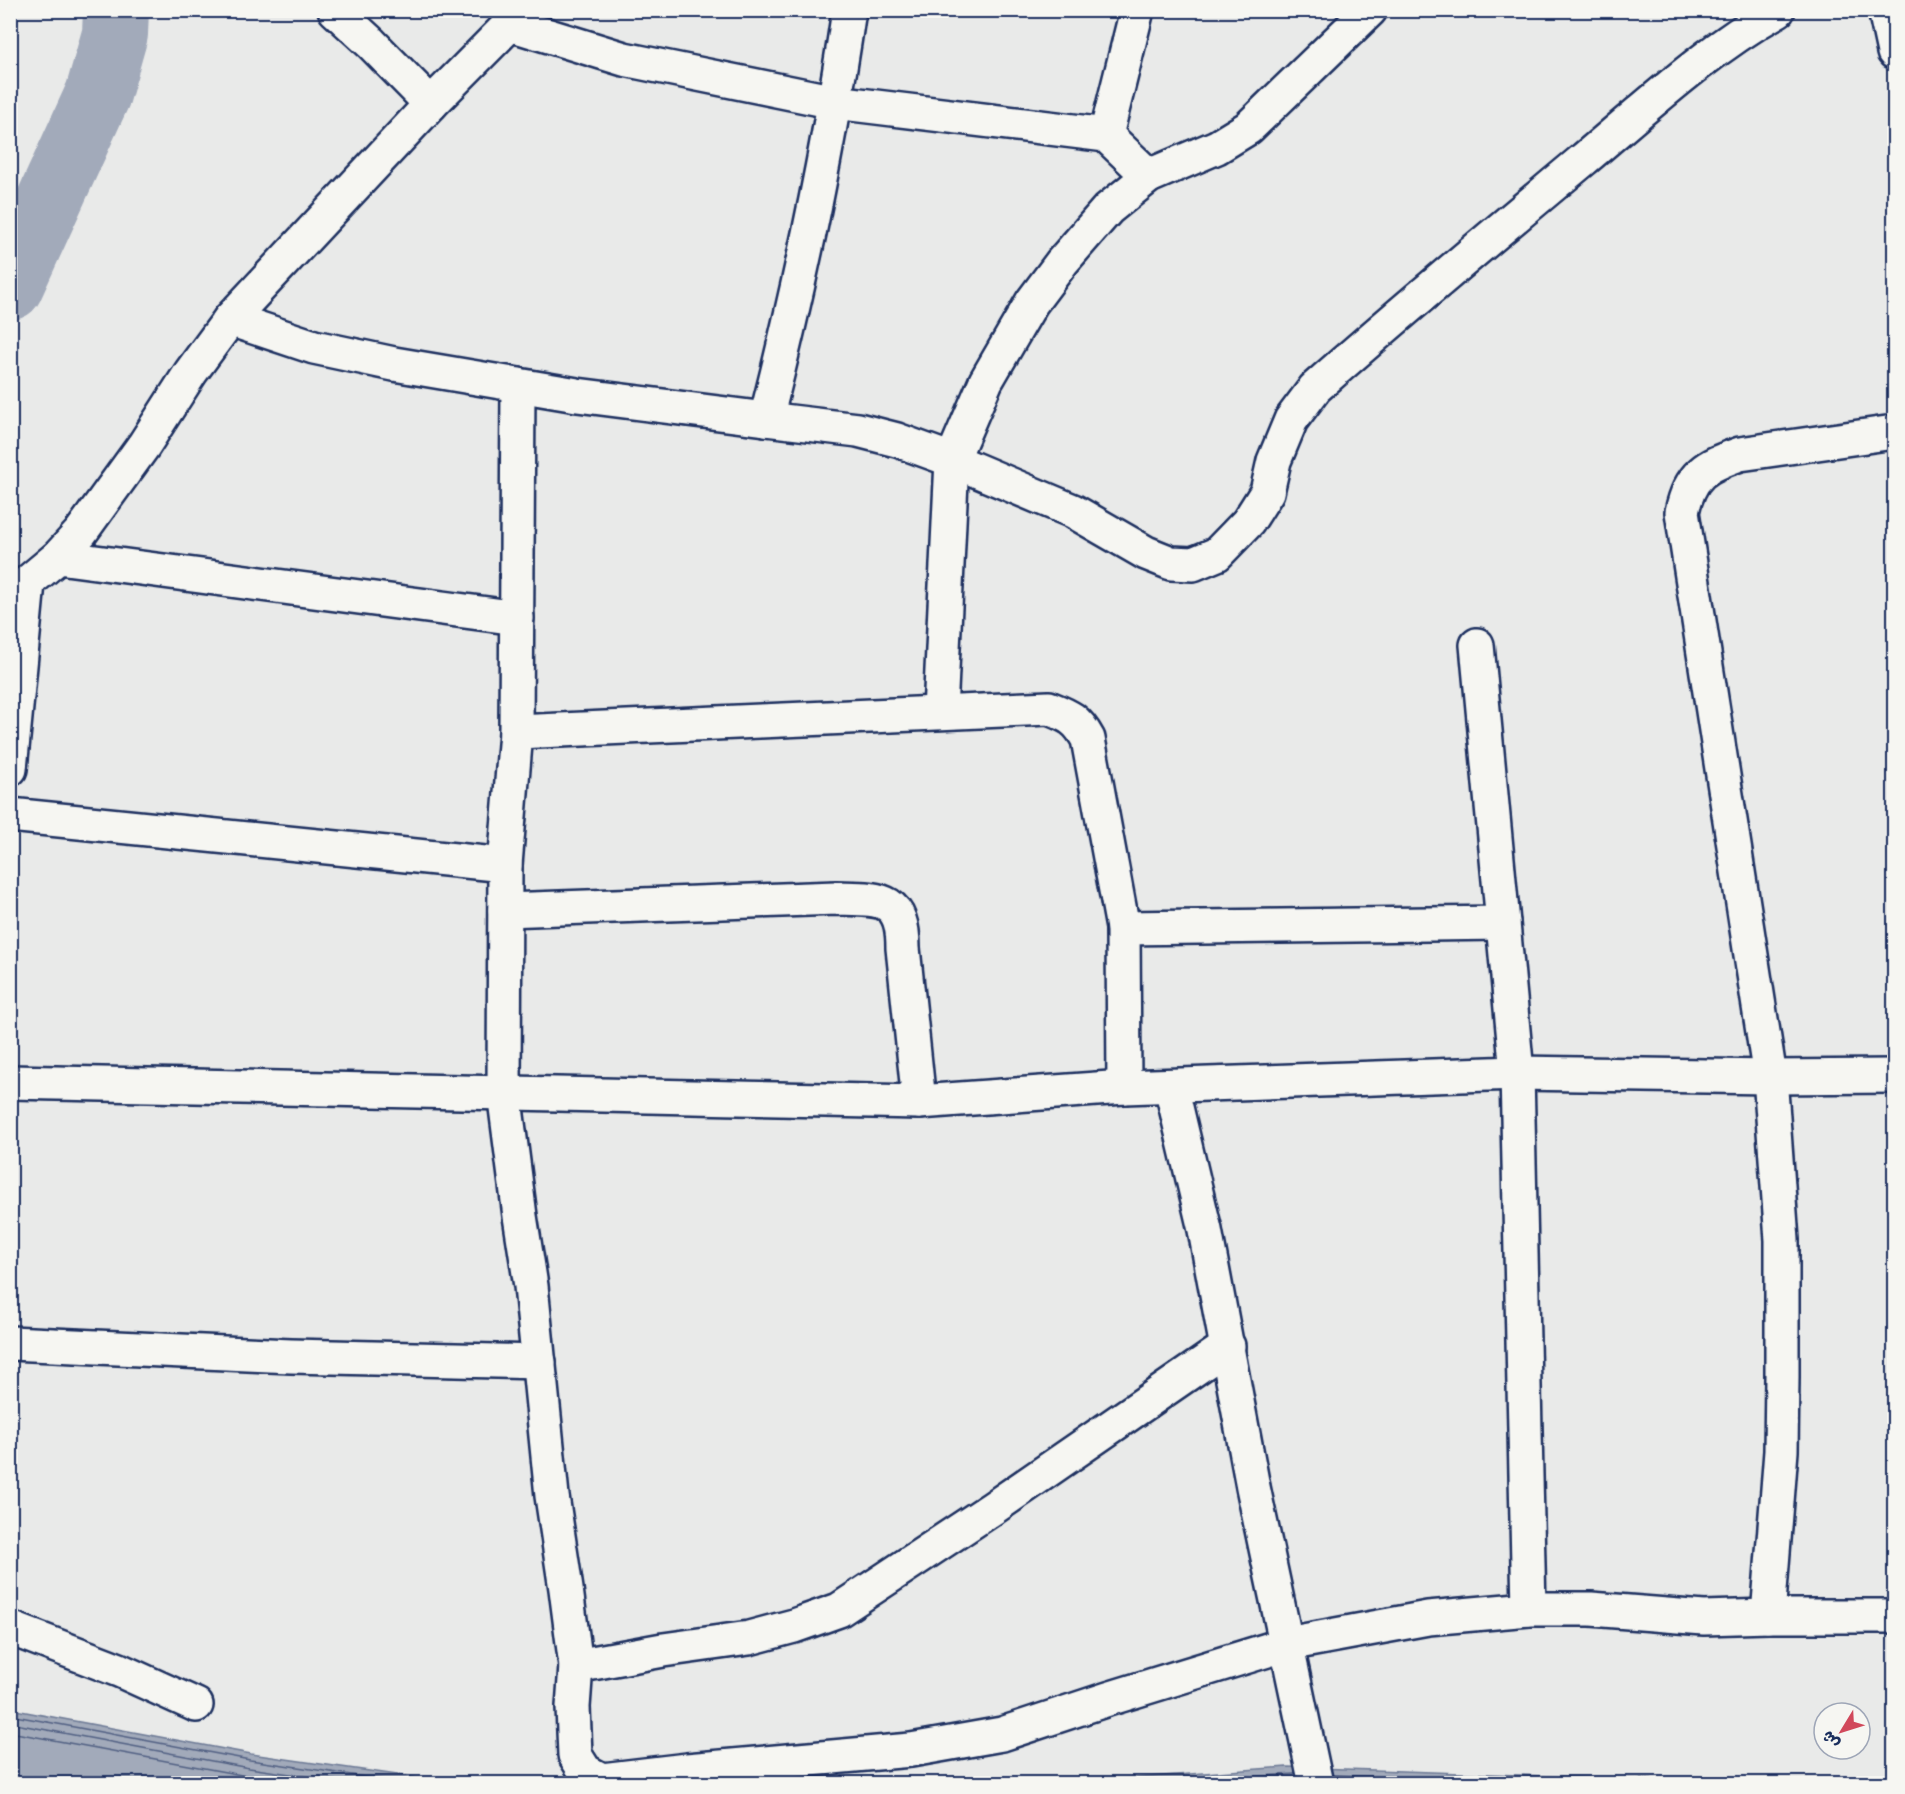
<svg xmlns="http://www.w3.org/2000/svg" width="1905" height="1794" font-family="Mali,'Playpen Sans Arabic',sans-serif">
  <style>
    .water { fill: #a2aaba; stroke: #6c7995; stroke-width: 1.5 }
    .lines { fill: none; stroke-linecap: round; stroke-linejoin: round }
    .shore { stroke: #516083; stroke-width: 1.5 }
    .river { stroke: #a2aaba; stroke-width: 66 }
    .minor-casing { stroke: #1b2f5e; stroke-width: 38 }
    .minor { stroke: #f6f6f2; stroke-width: 33 }
  </style>
  <rect width="100%" height="100%" fill="#e9eae9"/>
  <filter id="ink" filterUnits="userSpaceOnUse"><feTurbulence type="fractalNoise" baseFrequency=".0167" numOctaves="2"/><feDisplacementMap in="SourceGraphic" scale="12" xChannelSelector="R" yChannelSelector="G"/><feConvolveMatrix kernelMatrix="1 2 1 2 8 2 1 2 1" color-interpolation-filters="sRGB"/></filter>
  <g filter="url(#ink)">
    <g class="water">
      <path d="M10,1709L251,1754L453,1783H11Z"/>
      <path d="M1287,1767L1747,1783L1053,1784Z"/>
    </g>
    <g class="lines">
      <g class="shore">
        <path d="M10,1715L250,1760L412,1784"/>
        <path d="M10,1723L249,1768L359,1784"/>
        <path d="M10,1732L247,1776L296,1784"/>
        <path d="M1332,1775L1575,1784"/>
        <path d="M1141,1784L1295,1774"/>
      </g>
      <path class="river" d="M10,287L98,94L115,34L116,10"/>
      <g class="minor-casing">
        <g id="minor">
          <path d="M335,10L371,43L431,104"/>
          <path d="M849,10C829,148 800,284 766,419L858,430L897,440L952,460L1073,511L1146,553L1171,563L1193,564L1217,554L1248,522L1267,492L1274,461L1291,420L1315,388C1403,310 1493,235 1583,160C1645,108 1707,50 1778,10"/>
          <path d="M1885,10L1894,52"/>
          <path d="M510,24L624,59L835,102L1106,135L1149,176"/>
          <path d="M1106,135L1137,10"/>
          <path d="M230,319L314,347L394,364L577,395L766,419"/>
          <path d="M518,385L516,732L505,865L504,1092L520,1216L531,1286L552,1496L566,1589L576,1666L573,1707L575,1755L585,1771L602,1780L687,1770L911,1750L1002,1734L1108,1699L1287,1644L1428,1618L1529,1609H1591L1704,1618L1768,1616H1894"/>
          <path d="M58,557L517,618"/>
          <path d="M10,597L58,557L81,532L144,445L191,372L230,319L431,104L510,24L519,10"/>
          <path d="M1477,645L1517,1073L1529,1609"/>
          <path d="M940,712L952,460L986,381L1032,302L1062,262L1108,209L1149,176L1217,147L1248,128L1370,10"/>
          <path d="M516,732L1049,708C1069,716 1077,719 1088,739L1123,928L1503,923"/>
          <path d="M10,769L28,583"/>
          <path d="M10,815L505,865"/>
          <path d="M505,910L836,898C879,899 903,895 903,948L919,1102"/>
          <path d="M1123,928L1124,1087"/>
          <path d="M10,1082L919,1102L1124,1087L1517,1073L1770,1077L1894,1076"/>
          <path d="M1171,1086L1205,1230L1253,1487L1316,1784"/>
          <path d="M10,1343L291,1356L539,1362"/>
          <path d="M1768,1616L1781,1451L1782,1377V1240L1770,1077L1682,512C1690,474 1705,466 1740,454L1894,432"/>
          <path d="M10,1628L119,1670L196,1705"/>
          <path d="M576,1666L663,1650L749,1638L794,1626L839,1610L993,1508L1228,1346"/>
        </g>
      </g>
      <use href="#minor" class="minor"/>
    </g>
  </g>
  <rect width="1905" height="1794" fill="none" stroke="#f6f6f2" stroke-width="36"/>
  <rect x="18" y="18" width="1869" height="1758" fill="none" stroke="#1b2f5e" stroke-width="2" filter="url(#ink)"/>
  <g transform="translate(1842 1731) rotate(232)"><circle r="28" fill="#f6f6f2" stroke="#9ea6b7" stroke-width="1.5"/>
  <path d="M0-4.5L10 22L0 15L-10 22Z" fill="#d1495b"/>
  <text y="-9" font-size="16" font-weight="bold" text-anchor="middle" fill="#1b2f5e">ش</text>
  </g>
</svg>
